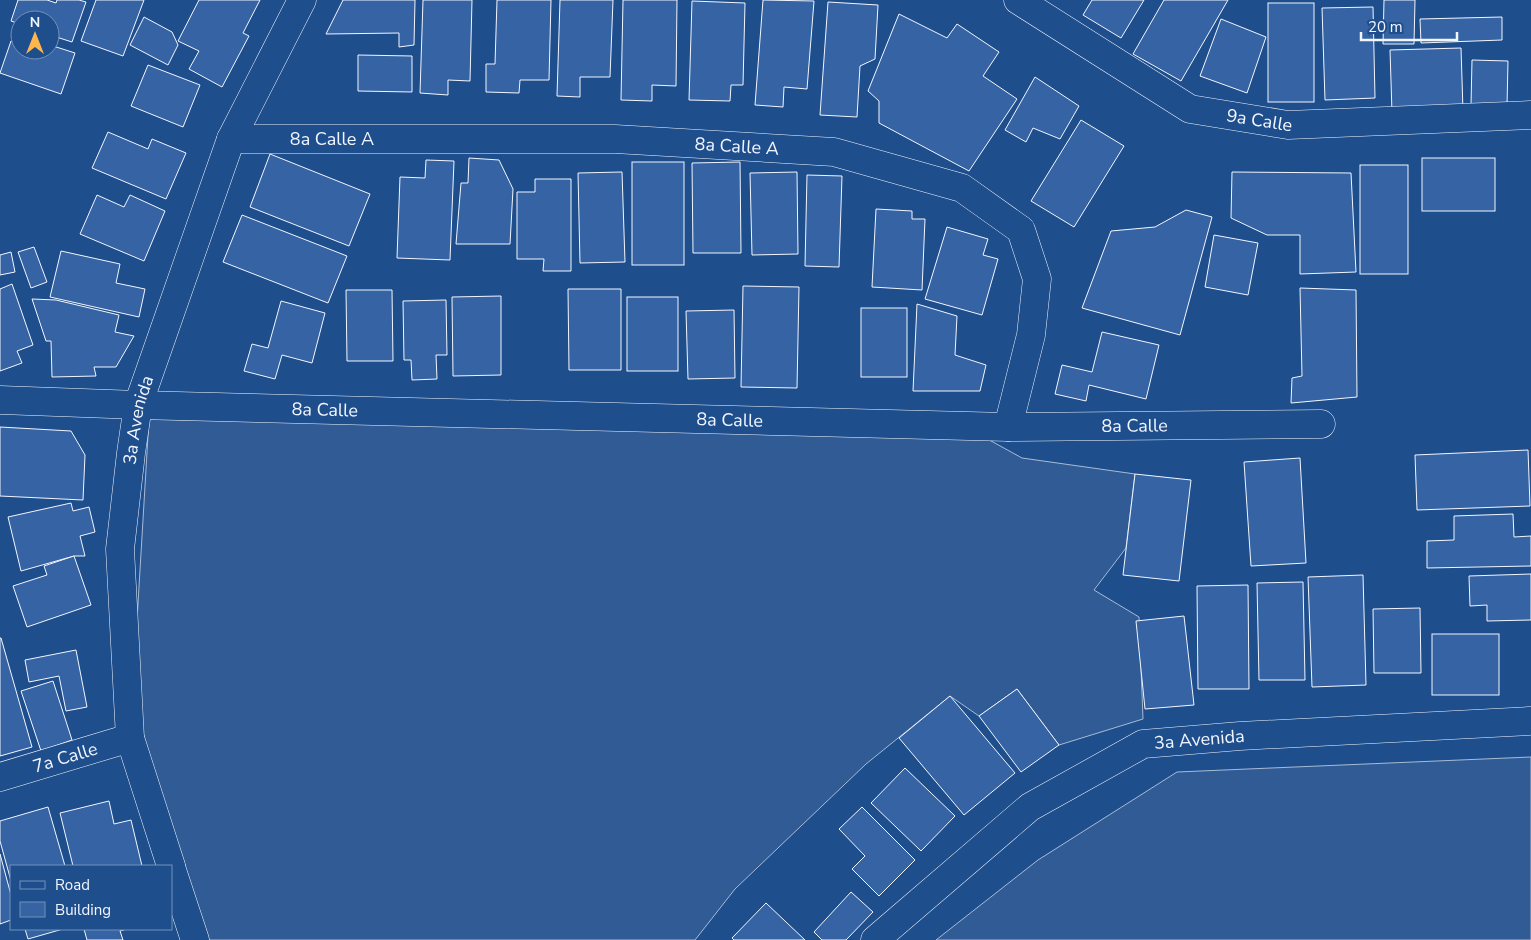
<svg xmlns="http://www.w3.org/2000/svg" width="1531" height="940" font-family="'Nunito Sans',sans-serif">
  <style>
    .built { fill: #305b95; stroke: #a8bbd7 }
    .building { fill: #3563a3; stroke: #f2f6ff }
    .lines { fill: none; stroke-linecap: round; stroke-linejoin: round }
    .minor-casing { stroke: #f2f6ff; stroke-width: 29 }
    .minor { stroke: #1f4e8c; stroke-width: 28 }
    .labels { text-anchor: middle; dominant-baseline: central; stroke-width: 4; stroke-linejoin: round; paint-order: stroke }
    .street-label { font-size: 18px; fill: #f2f6ff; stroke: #1f4e8c }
  </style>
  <rect width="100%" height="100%" fill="#1f4e8c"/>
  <g class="built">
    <path d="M149,419L982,436L1022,458L1135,474L1126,548L1094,590L1139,617L1143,719L1059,745L1017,689L979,716L950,696L866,764L735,889L695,940H195L130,738Z"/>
    <path d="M1531,757V940H936L1038,860L1177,772Z"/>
  </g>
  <g class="building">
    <path d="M18,0H47L56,3L57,0H79L86,2L72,42L50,35V20H20V24L11,21Z"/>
    <path d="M96,0H144L123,56L81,41Z"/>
    <path d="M199,0H260L243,33L249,36L222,87L189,69L199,51L178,41Z"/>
    <path d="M343,0H415L414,45L399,47V33L326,34Z"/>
    <path d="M423,0H472L470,81L448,80V95L420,93Z"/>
    <path d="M497,0H551L549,80H520L519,93L486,92V64H495Z"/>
    <path d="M560,0H613L610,77H580V97L557,96Z"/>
    <path d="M623,0H677L676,86L652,85V101L621,100Z"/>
    <path d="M763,0L814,1L807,89L784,87L783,107L755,105Z"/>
    <path d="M1092,0H1144L1121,38L1083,15Z"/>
    <path d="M1164,0H1228L1181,81L1133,54Z"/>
    <path d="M1384,0H1415L1414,44H1383Z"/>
    <path d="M692,1L745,3L743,85H731L730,101L689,100Z"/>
    <path d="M828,2L878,5L875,59L860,66L857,117L820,115Z"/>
    <rect x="1268" y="3" width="46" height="99"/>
    <path d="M1373,7L1375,98L1325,100L1322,8Z"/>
    <path d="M899,14L947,38L957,24L999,52L983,76L1017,99L969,171L879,123V101L868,91Z"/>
    <path d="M144,17L172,32L178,45L168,65L130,45Z"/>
    <path d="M1502,17V40L1421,43L1420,19Z"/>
    <path d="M1221,19L1266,37L1247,93L1200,76Z"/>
    <path d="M11,41L20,44V50H50V45L75,53L61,94L0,73Z"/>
    <path d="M1461,48L1463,111L1392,113L1390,50Z"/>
    <path d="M358,55L412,56V92L358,91Z"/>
    <path d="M1472,60L1508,61L1507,106L1471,105Z"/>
    <path d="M148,65L200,85L183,127L131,106Z"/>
    <path d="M1035,77L1079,106L1060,139L1033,128L1026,142L1005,130Z"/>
    <path d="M1081,120L1124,146L1074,227L1031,201Z"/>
    <path d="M108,132L148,149L152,139L186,153L166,199L92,168Z"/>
    <path d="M270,154L370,194L349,246L250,207Z"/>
    <path d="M469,158L499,160L513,189L510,244H456L461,183H468Z"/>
    <rect x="1422" y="158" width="73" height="53"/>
    <path d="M426,160L454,161L450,260L397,258L400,177L425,178Z"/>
    <rect x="632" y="162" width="52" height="103"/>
    <path d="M740,162L741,253H693L692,163Z"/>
    <rect x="1360" y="165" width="48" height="109"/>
    <path d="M622,172L625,262L580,263L578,173Z"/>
    <path d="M797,172L798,254L752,255L750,173Z"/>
    <path d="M1232,172L1351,173L1356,272L1300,274V235H1267L1231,218Z"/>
    <path d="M807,175L842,176L839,267L805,266Z"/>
    <path d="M535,179H571V271H543L544,259H517V192H535Z"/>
    <path d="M97,195L124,207L130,195L165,211L144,261L80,234Z"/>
    <path d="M876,209L912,211V219H925L922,290L872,287Z"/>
    <path d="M1186,210L1212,217L1180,335L1082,308L1111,231L1155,227Z"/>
    <path d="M242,215L347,256L328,303L223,262Z"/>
    <path d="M947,227L988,239L983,255L998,259L982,315L925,299Z"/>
    <path d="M1214,235L1258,243L1248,295L1205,287Z"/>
    <path d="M34,247L47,282L31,288L18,252Z"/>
    <path d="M61,251L120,264L116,283L145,289L139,317L50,297Z"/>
    <path d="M11,252L15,272L0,275V255Z"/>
    <path d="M12,284L33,345L17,351L22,363L0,371V289Z"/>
    <path d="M743,286L799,287L797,388L741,387Z"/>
    <path d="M1300,288L1356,290L1357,397L1291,403L1292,378L1302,376Z"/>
    <path d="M568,289H621V370H569Z"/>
    <path d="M346,290H392L393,361H347Z"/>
    <path d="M501,296V375L453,376L452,297Z"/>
    <rect x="627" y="297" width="51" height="74"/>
    <path d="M32,299L56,300L119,315L115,332L134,336L116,367H94L96,376L52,377L51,341H46Z"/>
    <path d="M446,300L447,355H436L437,379L412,380L411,360H404L403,301Z"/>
    <path d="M281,301L325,313L312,363L282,355L275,379L244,371L252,344L268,348Z"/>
    <path d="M917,304L957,316L955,355L986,365L980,391H913Z"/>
    <rect x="861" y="308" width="46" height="69"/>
    <path d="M734,310L735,378L688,379L686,311Z"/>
    <path d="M1102,332L1159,345L1146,399L1089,385L1086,401L1055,394L1062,365L1092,372Z"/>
    <path d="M0,427L71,431L85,455L83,500L0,496Z"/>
    <path d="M1528,450L1530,506L1417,510L1415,455Z"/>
    <path d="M1300,458L1306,563L1251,566L1244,462Z"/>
    <path d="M1135,474L1191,480L1179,581L1123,575Z"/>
    <path d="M71,503L73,511L89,507L95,532L80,536L85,556H74L21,571L8,517Z"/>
    <path d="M1513,514L1514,537L1531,536V566L1427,568V541L1454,540V516Z"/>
    <path d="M74,556L91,605L27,627L13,586L47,575L44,566Z"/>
    <path d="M1531,574V620L1487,621V605L1470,606L1469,576Z"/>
    <path d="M1363,575L1366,685L1312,687L1308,577Z"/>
    <path d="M1303,582L1305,680H1259L1257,583Z"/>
    <path d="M1248,585L1249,689H1198L1197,586Z"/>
    <path d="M1420,608L1421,673H1374L1373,609Z"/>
    <path d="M1184,616L1194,705L1145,709L1136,621Z"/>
    <rect x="1432" y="634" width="67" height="61"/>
    <path d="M0,638H1L32,747L0,756Z"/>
    <path d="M76,650L87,707L66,711L59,676L29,682L25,660Z"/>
    <path d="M53,681L72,740L41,751L21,691Z"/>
    <path d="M1017,689L1059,745L1021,772L979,716Z"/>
    <path d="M950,696L1015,773L964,815L899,738Z"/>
    <path d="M905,768L955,816L921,851L871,803Z"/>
    <path d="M109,801L114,824L131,820L142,866H73L60,813Z"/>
    <path d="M48,807L65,866H11V881L0,841V821Z"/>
    <path d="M862,807L915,860L879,896L852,869L865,856L839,829Z"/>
    <path d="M0,854L11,895V920L0,924Z"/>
    <path d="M851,892L873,912L846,940H822L814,932Z"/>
    <path d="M766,903L805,940H734L732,938Z"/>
    <path d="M25,929H63L28,939Z"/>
    <path d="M84,929H127L120,931L123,940H87Z"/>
  </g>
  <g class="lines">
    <g class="minor-casing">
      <g id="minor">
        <path id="s1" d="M1018,0L1190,109L1288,125L1531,115"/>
        <path id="s2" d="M231,139H615L834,152L962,188L1021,230L1037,279L1031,335L1008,427"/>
        <path id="s3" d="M0,400L138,405L1008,427L1321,424"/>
        <path id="s4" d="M0,777L130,738"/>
        <path id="s5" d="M171,866L130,738L120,549L131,453L138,405L231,139L302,0"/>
        <path d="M171,867L195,940"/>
        <path id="s6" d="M875,940L1030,807L1143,744L1240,736L1529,721"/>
      </g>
    </g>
    <use href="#minor" class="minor"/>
  </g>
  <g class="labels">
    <g class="street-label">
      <text stroke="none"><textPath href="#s1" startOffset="274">9a Calle</textPath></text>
      <text stroke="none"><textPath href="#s2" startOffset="101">8a Calle A</textPath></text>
      <text stroke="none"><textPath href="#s2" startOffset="506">8a Calle A</textPath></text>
      <text stroke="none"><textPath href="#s3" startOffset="325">8a Calle</textPath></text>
      <text stroke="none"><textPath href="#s3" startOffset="730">8a Calle</textPath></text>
      <text stroke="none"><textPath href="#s5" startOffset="454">3a Avenida</textPath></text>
      <text stroke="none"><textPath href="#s3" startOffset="1135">8a Calle</textPath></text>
      <text stroke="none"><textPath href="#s6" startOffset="390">3a Avenida</textPath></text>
      <text stroke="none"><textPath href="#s4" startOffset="68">7a Calle</textPath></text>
    </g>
  </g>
  <rect x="10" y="865" width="162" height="65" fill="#1f4e8c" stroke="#7391ba"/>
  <rect x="20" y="881" width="25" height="8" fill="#1f4e8c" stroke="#7391ba"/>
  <text x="55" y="890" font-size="15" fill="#f2f6ff">Road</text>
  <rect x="20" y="902" width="25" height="15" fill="#3563a3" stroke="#7391ba"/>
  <text x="55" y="915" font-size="15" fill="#f2f6ff">Building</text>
  <g transform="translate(35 35)"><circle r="24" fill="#1f4e8c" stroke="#7391ba"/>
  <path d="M0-4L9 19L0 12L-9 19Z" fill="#ffb74d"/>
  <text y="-8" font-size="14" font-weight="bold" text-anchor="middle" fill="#f2f6ff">N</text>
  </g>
  <path d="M1361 32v8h96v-8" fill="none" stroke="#f2f6ff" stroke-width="2.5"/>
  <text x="1368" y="32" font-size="15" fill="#f2f6ff" stroke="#1f4e8c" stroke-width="4" paint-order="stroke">20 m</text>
</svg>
